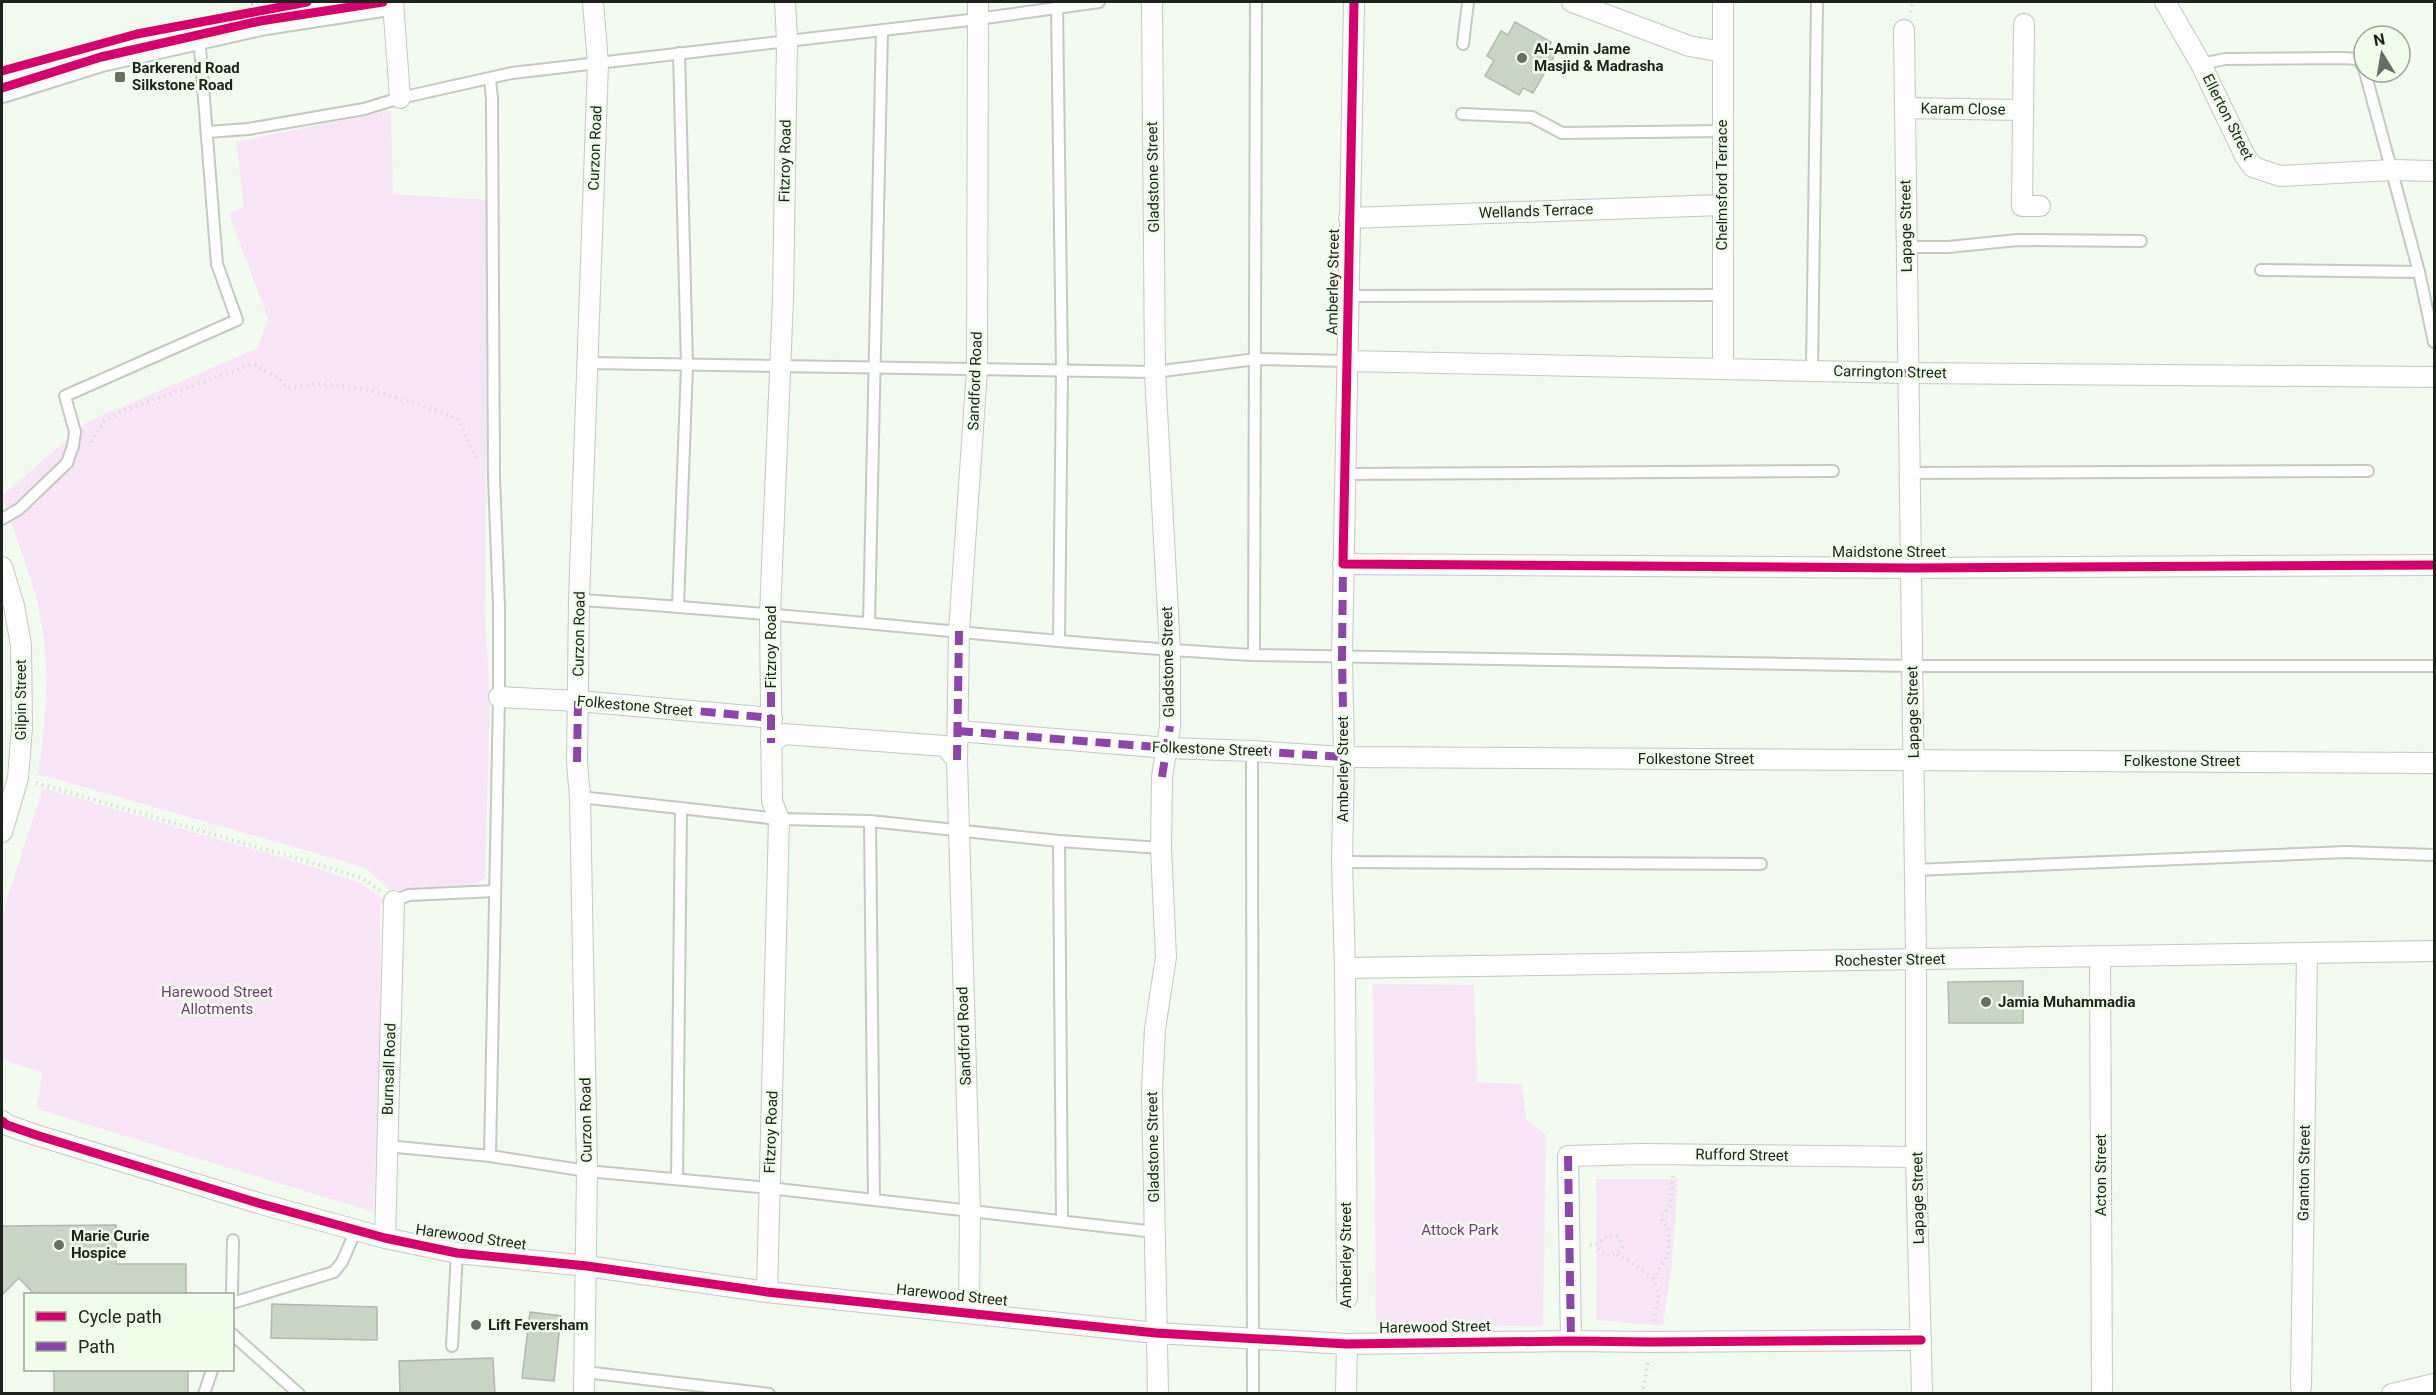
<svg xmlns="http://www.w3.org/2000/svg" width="2436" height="1395" font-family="Roboto,sans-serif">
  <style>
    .green { fill: #f7e5f7 }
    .building { fill: #c9d5c4; stroke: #b2b8b0; stroke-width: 1.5 }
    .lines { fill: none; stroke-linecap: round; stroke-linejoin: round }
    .lane-casing { stroke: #c4c9c2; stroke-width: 14 }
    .street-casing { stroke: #c4c9c2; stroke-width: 22 }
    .secondary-casing { stroke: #c4c9c2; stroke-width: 32 }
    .path { stroke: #dadcda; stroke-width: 4; stroke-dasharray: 1.5 4.5; stroke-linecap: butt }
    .lane { stroke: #fdfefd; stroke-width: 10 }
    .street { stroke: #fdfefd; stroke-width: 20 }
    .secondary { stroke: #fdfefd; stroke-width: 28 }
    .quiet { stroke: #8e44ad; stroke-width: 8; stroke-dasharray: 15 8; stroke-linecap: butt }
    .cycleway-casing { stroke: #f0fdeb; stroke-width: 13 }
    .cycleway { stroke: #d6006c; stroke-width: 9 }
    .poi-dot { fill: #686d66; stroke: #f0fdeb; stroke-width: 2 }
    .labels { text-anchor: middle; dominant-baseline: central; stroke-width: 5; stroke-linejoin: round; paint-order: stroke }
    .poi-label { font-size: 15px; font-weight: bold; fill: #1e221c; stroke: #f0fdeb; text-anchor: start }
    .street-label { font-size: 15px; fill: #1e221c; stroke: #f0fdeb }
    .park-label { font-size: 15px; fill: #783a7e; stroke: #f0fdeb }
  </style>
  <rect width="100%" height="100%" fill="#f2f9ef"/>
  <g class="green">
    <path d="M391,110L393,194L488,200L485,617L490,699L485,878L469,887L390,890L367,869L336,859L38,774C47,718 51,661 38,605C29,568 13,532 2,496L87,422L258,348L268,319L229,214L244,206L236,142Z"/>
    <path d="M43,788L307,865L362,884L384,900L380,908L381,1065L373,1212L37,1109L42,1072L2,1060V914Z"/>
    <path d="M1373,984L1474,985L1477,1082L1522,1084L1526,1119L1546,1135L1543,1326L1376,1325Z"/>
    <path d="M1596,1179H1678L1672,1262L1663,1326L1597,1320Z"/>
  </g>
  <g class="building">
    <path d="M1515,22L1551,42L1548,49L1556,53L1533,93L1523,88L1519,95L1485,76L1494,60L1487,56L1501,31L1508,35Z"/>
    <path d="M2023,981V1023H1949L1948,982Z"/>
    <path d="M116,1225V1264H186V1294H34L19,1278L2,1295V1226Z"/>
    <path d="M272,1304L377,1307V1340L271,1338Z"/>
    <path d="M530,1312L561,1316L554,1381L522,1378Z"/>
    <path d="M493,1358L495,1394H400L399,1361Z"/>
    <rect x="54" y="1370" width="134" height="24"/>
  </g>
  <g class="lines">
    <g class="lane-casing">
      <g id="lane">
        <path d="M258,2L260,21"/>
        <path d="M1057,6L1062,369L1059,640"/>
        <path d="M1463,44L1468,2"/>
        <path d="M2201,64L2225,59L2342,58L2358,59L2364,68"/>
        <path d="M2365,72L2419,272L2434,342"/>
        <path d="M1462,114L1532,117L1562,133L1722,131"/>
        <path d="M207,132L248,129L364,109L400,98L512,73L978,19L1099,2"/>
        <path d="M1907,247H1948L2018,240L2141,241"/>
        <path d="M2261,270L2419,272"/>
        <path d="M1348,296L1722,295"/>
        <path d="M587,363L1155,372L1256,359L1346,361"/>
        <path d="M1812,371L1817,2"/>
        <path d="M1910,473L2368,471"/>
        <path d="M1346,474L1833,471"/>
        <path d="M2,519L19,509L67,463L73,446L75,432L65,396L237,320L217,264L199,35"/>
        <path d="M579,600C804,613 1028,643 1254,655L1912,666H2434"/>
        <path d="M678,606L687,366L679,53"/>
        <path d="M869,623L882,30"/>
        <path d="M1254,655L1256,2"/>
        <path d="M1252,751L1253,1394"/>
        <path d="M580,797L779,819L870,821L1059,841L1161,848"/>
        <path d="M870,821L874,1200"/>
        <path d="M1059,841L1062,1220"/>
        <path d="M1342,862L1761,864"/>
        <path d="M1915,870L2346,852L2434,855"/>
        <path d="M394,901L409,895L495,891"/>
        <path d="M387,1146L490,1156L587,1171L769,1188L1155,1232"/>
        <path d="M490,1156L499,697V606L494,478L492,99L490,79"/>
        <path d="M677,1179L681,810"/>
        <path d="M232,1294L233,1240"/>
        <path d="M232,1303L334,1272L342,1262L356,1230"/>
        <path d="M232,1334L299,1394"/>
        <path d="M452,1346L457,1253"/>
        <path d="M585,1372L769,1394"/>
        <path d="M204,1394L212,1370"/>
      </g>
    </g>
    <g class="street-casing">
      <g id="street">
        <path d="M393,2L400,98"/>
        <path d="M1152,2L1155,372L1170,651V726L1162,777L1161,848L1166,957L1155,1029L1152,1090L1158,1394"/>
        <path d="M1572,2L1689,46L1723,52"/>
        <path d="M1723,2V369"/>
        <path d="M2165,2L2201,64L2245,156L2253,167L2280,176L2392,170L2434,171"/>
        <path d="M2024,24L2022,206H2040"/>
        <path d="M1904,30L1916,959V1157L1922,1394"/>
        <path d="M1905,108L2022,110"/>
        <path d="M1349,218L1722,205"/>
        <path d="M1346,361L1908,373L2434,377"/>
        <path d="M1343,564L1911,568L2434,565"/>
        <path d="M2,567L14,606L21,645L22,727L18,778L2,832"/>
        <path d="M499,697L578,701L772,718"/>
        <path d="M958,731L1168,748L1252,751L1344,757L2434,763"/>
        <path d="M771,743L784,734L945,746L957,760L970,1210L969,1312"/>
        <path d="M957,760L959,631L977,370L978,2"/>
        <path d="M2100,956L2102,1394"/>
        <path d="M1345,968L2434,951"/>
        <path d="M2,1121L7,1125L36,1135L258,1203L385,1238L457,1253L587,1266L767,1292L1156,1333L1347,1344L1571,1341L1651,1342L1921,1340"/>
        <path d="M385,1238L394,901"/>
        <path d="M767,1292L779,819L772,801L770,614L783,299L787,41L785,2"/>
        <path d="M1347,1298L1345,968L1342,862L1344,757L1342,658L1354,2"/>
        <path d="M1571,1341L1568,1156L1642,1154L1916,1157"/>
        <path d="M2301,1387L2307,953"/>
        <path d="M584,1394L587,1171L580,797L577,762L579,600L598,64L593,2"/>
        <path d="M1346,1394L1347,1344"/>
        <path d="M2392,1394L2434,1384"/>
      </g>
    </g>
    <g class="secondary-casing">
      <path id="secondary" d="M2,88L101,57L260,21L383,2"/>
    </g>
    <g class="path">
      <path d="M1910,12L1913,2"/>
      <path d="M91,442L104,421L122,411L253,364L278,378L288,388C299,387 311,384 321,384C368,386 414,402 458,419L477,459"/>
      <path d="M36,783L333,869L364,879L380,891"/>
      <path d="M1590,1245H1596L1609,1235L1619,1237L1622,1247L1617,1254L1607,1256L1596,1245"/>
      <path d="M1617,1254L1654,1278L1668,1255L1669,1228L1660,1217L1670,1206L1673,1175"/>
      <path d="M1654,1278L1658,1296L1654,1322"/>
      <path d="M1642,1394L1648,1362"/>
    </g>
    <use href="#lane" class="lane"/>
    <use href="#street" class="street"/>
    <use href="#secondary" class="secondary"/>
    <g class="quiet">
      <path d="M1869,372L1908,373"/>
      <path d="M771,692V743"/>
      <path d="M632,705L772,718"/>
      <path d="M958,731L1168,748L1252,751L1344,757L1342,658L1343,564"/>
      <path d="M957,760L959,631"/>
      <path d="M577,762L578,701"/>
      <path d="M1162,777L1170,726"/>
      <path d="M1568,1156L1571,1341"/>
    </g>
    <g class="cycleway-casing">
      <g id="cycleway">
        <path d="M1354,2L1343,564L1911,568L2434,565"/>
        <path d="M2,71L137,34L307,2"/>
        <path d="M2,88L101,57L260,21L383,2"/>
        <path d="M2,1121L7,1125L36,1135L258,1203L385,1238L457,1253L587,1266L767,1292L1156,1333L1347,1344L1571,1341L1651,1342L1921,1340"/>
      </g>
    </g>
    <use href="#cycleway" class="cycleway"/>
  </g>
  <g class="poi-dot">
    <circle cx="1522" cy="58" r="6"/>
    <rect x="114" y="71" width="12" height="12" rx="3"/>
    <circle cx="1986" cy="1002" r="6"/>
    <circle cx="59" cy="1245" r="6"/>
    <circle cx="476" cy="1325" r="6"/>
  </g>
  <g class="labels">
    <g class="poi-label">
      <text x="1534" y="49">Al-Amin Jame<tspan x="1534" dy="17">Masjid &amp; Madrasha</tspan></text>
      <text x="132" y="68">Barkerend Road<tspan x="132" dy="17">Silkstone Road</tspan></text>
      <text x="1998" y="1002">Jamia Muhammadia</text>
      <text x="71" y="1236">Marie Curie<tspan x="71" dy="17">Hospice</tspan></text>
      <text x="488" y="1325">Lift Feversham</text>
    </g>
    <g class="street-label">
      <text transform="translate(1963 109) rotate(1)">Karam Close</text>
      <text transform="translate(2228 117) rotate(63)">Ellerton Street</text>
      <text transform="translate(595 148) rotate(-88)">Curzon Road</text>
      <text transform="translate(785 161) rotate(-89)">Fitzroy Road</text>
      <text transform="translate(1153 177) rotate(-91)">Gladstone Street</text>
      <text transform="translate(1722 185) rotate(-90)">Chelmsford Terrace</text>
      <text transform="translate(1536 211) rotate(-2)">Wellands Terrace</text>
      <text transform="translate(1906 226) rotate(-91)">Lapage Street</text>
      <text transform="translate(1333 282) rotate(-89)">Amberley Street</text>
      <text transform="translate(1890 372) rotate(1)">Carrington Street</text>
      <text transform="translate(975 381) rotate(-88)">Sandford Road</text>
      <text x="1889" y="552">Maidstone Street</text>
      <text transform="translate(579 634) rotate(-89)">Curzon Road</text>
      <text transform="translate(771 647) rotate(-90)">Fitzroy Road</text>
      <text transform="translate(1168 662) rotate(-91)">Gladstone Street</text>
      <text transform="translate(21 700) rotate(-90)">Gilpin Street</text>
      <text transform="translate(635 706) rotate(5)">Folkestone Street</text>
      <text transform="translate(1913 712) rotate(-91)">Lapage Street</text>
      <text transform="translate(1210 749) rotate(2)">Folkestone Street</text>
      <text x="1696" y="759">Folkestone Street</text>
      <text x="2182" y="761">Folkestone Street</text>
      <text transform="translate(1343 769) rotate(-90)">Amberley Street</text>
      <text transform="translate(1890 960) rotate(-1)">Rochester Street</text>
      <text transform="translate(964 1036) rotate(-92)">Sandford Road</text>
      <text transform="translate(389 1069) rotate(-88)">Burnsall Road</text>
      <text transform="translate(586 1120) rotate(-91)">Curzon Road</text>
      <text transform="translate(771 1132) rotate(-88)">Fitzroy Road</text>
      <text transform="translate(1153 1147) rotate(-91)">Gladstone Street</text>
      <text transform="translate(1742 1155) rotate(1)">Rufford Street</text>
      <text transform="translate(2304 1173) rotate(-89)">Granton Street</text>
      <text transform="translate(2101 1175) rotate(-90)">Acton Street</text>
      <text transform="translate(1918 1198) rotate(-91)">Lapage Street</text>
      <text transform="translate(471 1237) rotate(8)">Harewood Street</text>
      <text transform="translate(1346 1255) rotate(-90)">Amberley Street</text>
      <text transform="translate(952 1295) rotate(6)">Harewood Street</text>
      <text transform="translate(1435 1327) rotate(-1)">Harewood Street</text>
    </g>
    <g class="park-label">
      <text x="217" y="992">Harewood Street<tspan x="217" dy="17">Allotments</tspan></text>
      <text x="1460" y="1230">Attock Park</text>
    </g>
  </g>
  <rect width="2436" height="1395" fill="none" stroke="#1e221c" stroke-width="6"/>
  <rect x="24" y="1293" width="210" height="78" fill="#f0fdeb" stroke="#9ca598" stroke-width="1.5"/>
  <rect x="36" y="1312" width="30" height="9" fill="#d6006c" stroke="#9ca598" stroke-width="1.5"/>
  <text x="78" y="1323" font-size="18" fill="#1e221c">Cycle path</text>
  <rect x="36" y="1342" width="30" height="9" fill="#8e44ad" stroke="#9ca598" stroke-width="1.5"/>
  <text x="78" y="1353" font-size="18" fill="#1e221c">Path</text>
  <g transform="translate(2382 54) rotate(349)"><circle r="28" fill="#f0fdeb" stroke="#9ca598" stroke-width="1.5"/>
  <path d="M0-4.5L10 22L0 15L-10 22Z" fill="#686d66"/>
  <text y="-9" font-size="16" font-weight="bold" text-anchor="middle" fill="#1e221c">N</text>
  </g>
</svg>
